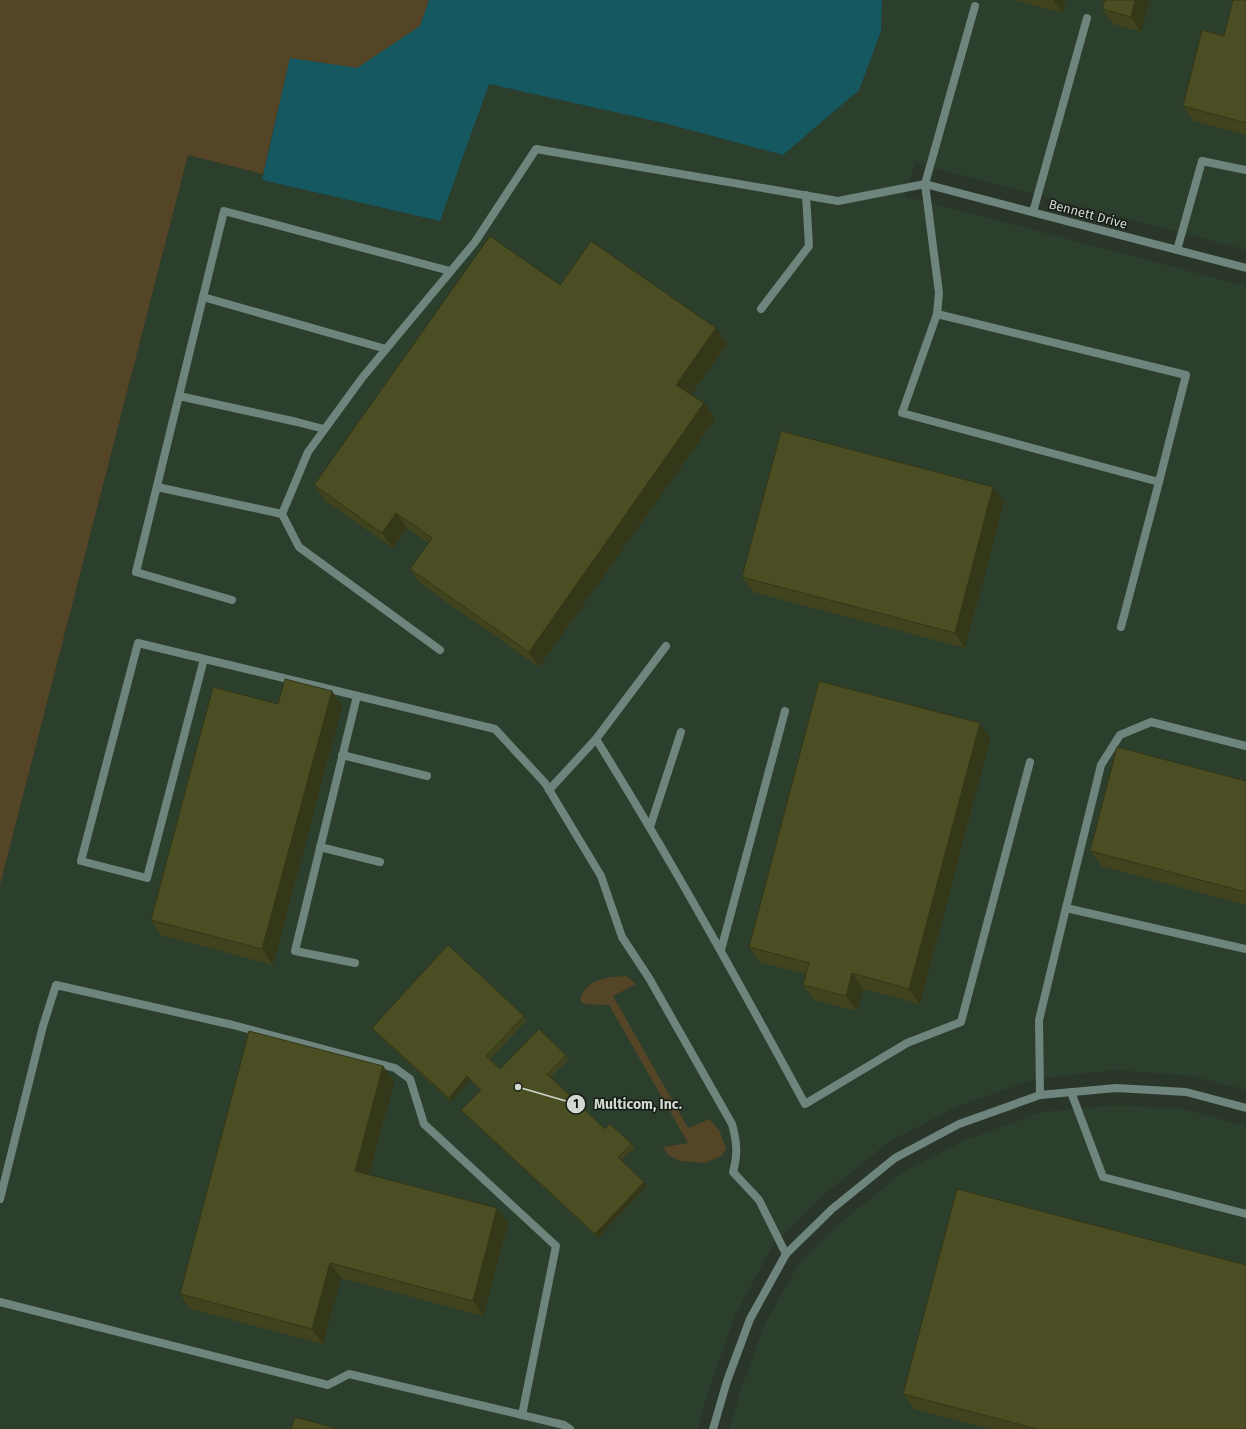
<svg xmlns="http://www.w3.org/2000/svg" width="1246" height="1429" font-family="'Fira Sans',sans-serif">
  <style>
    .built { fill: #2c3e2c }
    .green { fill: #554527 }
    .water { fill: #165860 }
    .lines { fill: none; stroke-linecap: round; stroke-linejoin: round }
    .service { stroke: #6e857e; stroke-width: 8 }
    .minor { stroke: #6e857e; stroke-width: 8 }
    .wall { fill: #40431d }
    .shaded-wall { fill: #343718 }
    .building { fill: #4a4e22; stroke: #343718 }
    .labels { text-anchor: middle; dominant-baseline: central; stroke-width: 3; stroke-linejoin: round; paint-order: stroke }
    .street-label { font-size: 13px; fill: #d0d8d0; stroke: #161c16 }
    .leader { fill: none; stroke: #d0d8d0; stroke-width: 1.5 }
    .callout-dot { fill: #d0d8d0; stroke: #161c16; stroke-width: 1.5 }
    .mark-label { font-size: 12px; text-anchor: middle; font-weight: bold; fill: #111 }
    .callout-label { font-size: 14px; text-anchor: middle; font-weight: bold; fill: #d0d8d0; stroke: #161c16; stroke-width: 3; stroke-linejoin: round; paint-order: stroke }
  </style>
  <rect width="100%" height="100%" fill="#2a3629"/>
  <g class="built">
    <path d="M882,0H1246V250L915,163L905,196L1246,286V1090L1191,1076L1116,1070L1036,1079L956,1107L889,1142L823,1195L773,1245L736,1314L713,1377L697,1429H0V885L188,155L263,174L262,180L440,221L489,84L668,124L783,155L881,31Z"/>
    <path d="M1116,1105L1183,1109L1246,1126V1429H729L742,1386L764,1326L798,1265L841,1222L903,1172L965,1140L1042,1112Z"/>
  </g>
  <g class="green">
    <path d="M0,0H429L420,26L357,68L290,58L263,174L188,155L0,885Z"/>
    <path d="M626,976L636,984L613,996L688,1128L710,1119L720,1132L726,1149L721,1156L705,1163L680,1161L668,1155L663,1147L688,1143L609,1005L584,1004L580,1000C586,978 608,977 626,976Z"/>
  </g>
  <path class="water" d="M429,0H882L881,31L859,90L783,155L668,124L489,84L440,221L262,180L290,58L357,68L420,26Z"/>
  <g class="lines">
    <g class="service">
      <path d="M975,6L925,184L939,293L937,314L902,413L1159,482L1121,627"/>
      <path d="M1033,212L1087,18"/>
      <path d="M1177,250L1202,161L1246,170"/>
      <path d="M203,297L386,349"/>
      <path d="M761,309L809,246L806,195"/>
      <path d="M937,314L1186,375L1159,482"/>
      <path d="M179,396L297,422L324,429"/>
      <path d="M157,487L282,514"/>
      <path d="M232,600L136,572L224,211L450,271"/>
      <path d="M440,650L299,547L282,514L308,452L362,378L475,242L536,149L838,201L925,184"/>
      <path d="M204,659L147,878L81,861L138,643L495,729L545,783L601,876L622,937L649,978L732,1124C737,1142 738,1154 733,1172L759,1200L786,1254"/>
      <path d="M596,739C670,858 738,981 805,1104L907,1043L961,1022L1030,762"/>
      <path d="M1246,746L1151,722L1120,735L1101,765L1066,908L1246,949"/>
      <path d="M342,755L427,776"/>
      <path d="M549,790L596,739L666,646"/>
      <path d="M650,827L681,732"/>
      <path d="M320,847L380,862"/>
      <path d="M721,950L785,711"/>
      <path d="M355,963L295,951L357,696"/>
      <path d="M1071,1092L1103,1177L1246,1214"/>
      <path d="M1040,1095L1039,1020L1066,908"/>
      <path d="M0,1199L43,1026L56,985L233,1025L395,1068L410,1079L424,1124L556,1246L522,1415"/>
      <path d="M0,1302L328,1385L349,1374L564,1425L570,1429"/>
    </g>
    <g class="minor">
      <path d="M925,184L1246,268"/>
      <path d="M713,1429L727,1381L750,1319L786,1254L832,1209L895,1158L959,1124L1040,1095L1116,1088L1186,1092L1246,1108"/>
    </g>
  </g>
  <g class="wall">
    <path d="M1015,0H1066L1062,13Z"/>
    <path d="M1150,0L1141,32L1113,24L1102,9Z"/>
    <path d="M1246,0V135L1193,121L1183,106L1224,36Z"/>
    <path d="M560,285L727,344L691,395L715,419L539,667L421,584L410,569L428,543L407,528L393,548L325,501L314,485Z"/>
    <path d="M1004,502L965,648L753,592L742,577Z"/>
    <path d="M278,704L342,706L273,965L161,935L151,920Z"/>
    <path d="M990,739L920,1004L863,989L857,1011L814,1000L803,985L806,974L759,962L749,947Z"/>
    <path d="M1246,781V905L1101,866L1090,851Z"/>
    <path d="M524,1016L527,1020L490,1059L500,1069L566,1055L569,1059L551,1077L605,1129L632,1144L635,1148L621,1160L647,1186L598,1238L464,1114L461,1110L481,1091L470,1080L451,1102L375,1032L372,1028Z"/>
    <path d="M383,1066L394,1082L369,1175L497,1208L508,1224L483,1316L341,1278L323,1344L190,1309L180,1294Z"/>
    <path d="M903,1394L1246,1429H990L914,1409Z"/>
  </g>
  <g class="shaded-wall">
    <path d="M1053,0H1066L1062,13Z"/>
    <path d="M1135,0H1150L1141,32L1131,17Z"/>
    <path d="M716,328L727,344L687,400L676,385Z"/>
    <path d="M704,403L715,419L539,667L529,652Z"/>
    <path d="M993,487L1004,502L965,648L955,633Z"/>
    <path d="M396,513L407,528L393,548L382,533Z"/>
    <path d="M332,691L342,706L273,965L262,949Z"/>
    <path d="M980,723L990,739L920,1004L909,989Z"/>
    <path d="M852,973L863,989L857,1011L846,996Z"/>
    <path d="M383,1066L394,1082L366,1186L355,1171Z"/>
    <path d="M467,1076L470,1080L451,1102L449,1098Z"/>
    <path d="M644,1182L647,1186L598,1238L595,1234Z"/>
    <path d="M497,1208L508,1224L483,1316L473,1301Z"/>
    <path d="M330,1263L341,1278L323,1344L312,1329Z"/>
  </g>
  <g class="building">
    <path d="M1105,0H1135L1131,17L1102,9Z"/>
    <path d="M1233,0H1246V123L1183,106L1202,30L1224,36Z"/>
    <path d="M490,236L560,285L591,241L716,328L676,385L704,403L529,652L410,569L432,538L396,513L382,533L314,485Z"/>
    <path d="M781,431L993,487L955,633L742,577Z"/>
    <path d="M285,679L332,691L262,949L151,920L213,687L278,704Z"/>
    <path d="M819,681L980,723L909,989L852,973L846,996L803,985L809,963L749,947Z"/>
    <path d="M1117,747L1246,781V892L1090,851Z"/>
    <path d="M448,945L524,1016L486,1056L500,1069L539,1029L566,1055L547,1074L605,1129L610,1124L632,1144L618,1157L644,1182L595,1234L461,1110L481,1090L467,1076L449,1098L372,1028Z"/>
    <path d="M249,1031L383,1066L355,1171L497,1208L473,1301L330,1263L312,1329L180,1294Z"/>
    <path d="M957,1189L1246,1265V1429H1037L903,1394Z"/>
    <path d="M295,1417L339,1429H291Z"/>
  </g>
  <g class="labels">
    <g class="street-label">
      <text transform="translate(1088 214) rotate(15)">Bennett Drive</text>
    </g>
  </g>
  <path class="leader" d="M518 1087L576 1104"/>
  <g class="callout-dot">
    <circle cx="518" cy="1087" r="4"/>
    <circle cx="576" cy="1104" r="10"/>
  </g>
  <g class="mark-label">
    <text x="576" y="1108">1</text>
  </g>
  <g class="callout-label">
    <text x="638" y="1109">Multicom, Inc.</text>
  </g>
</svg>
